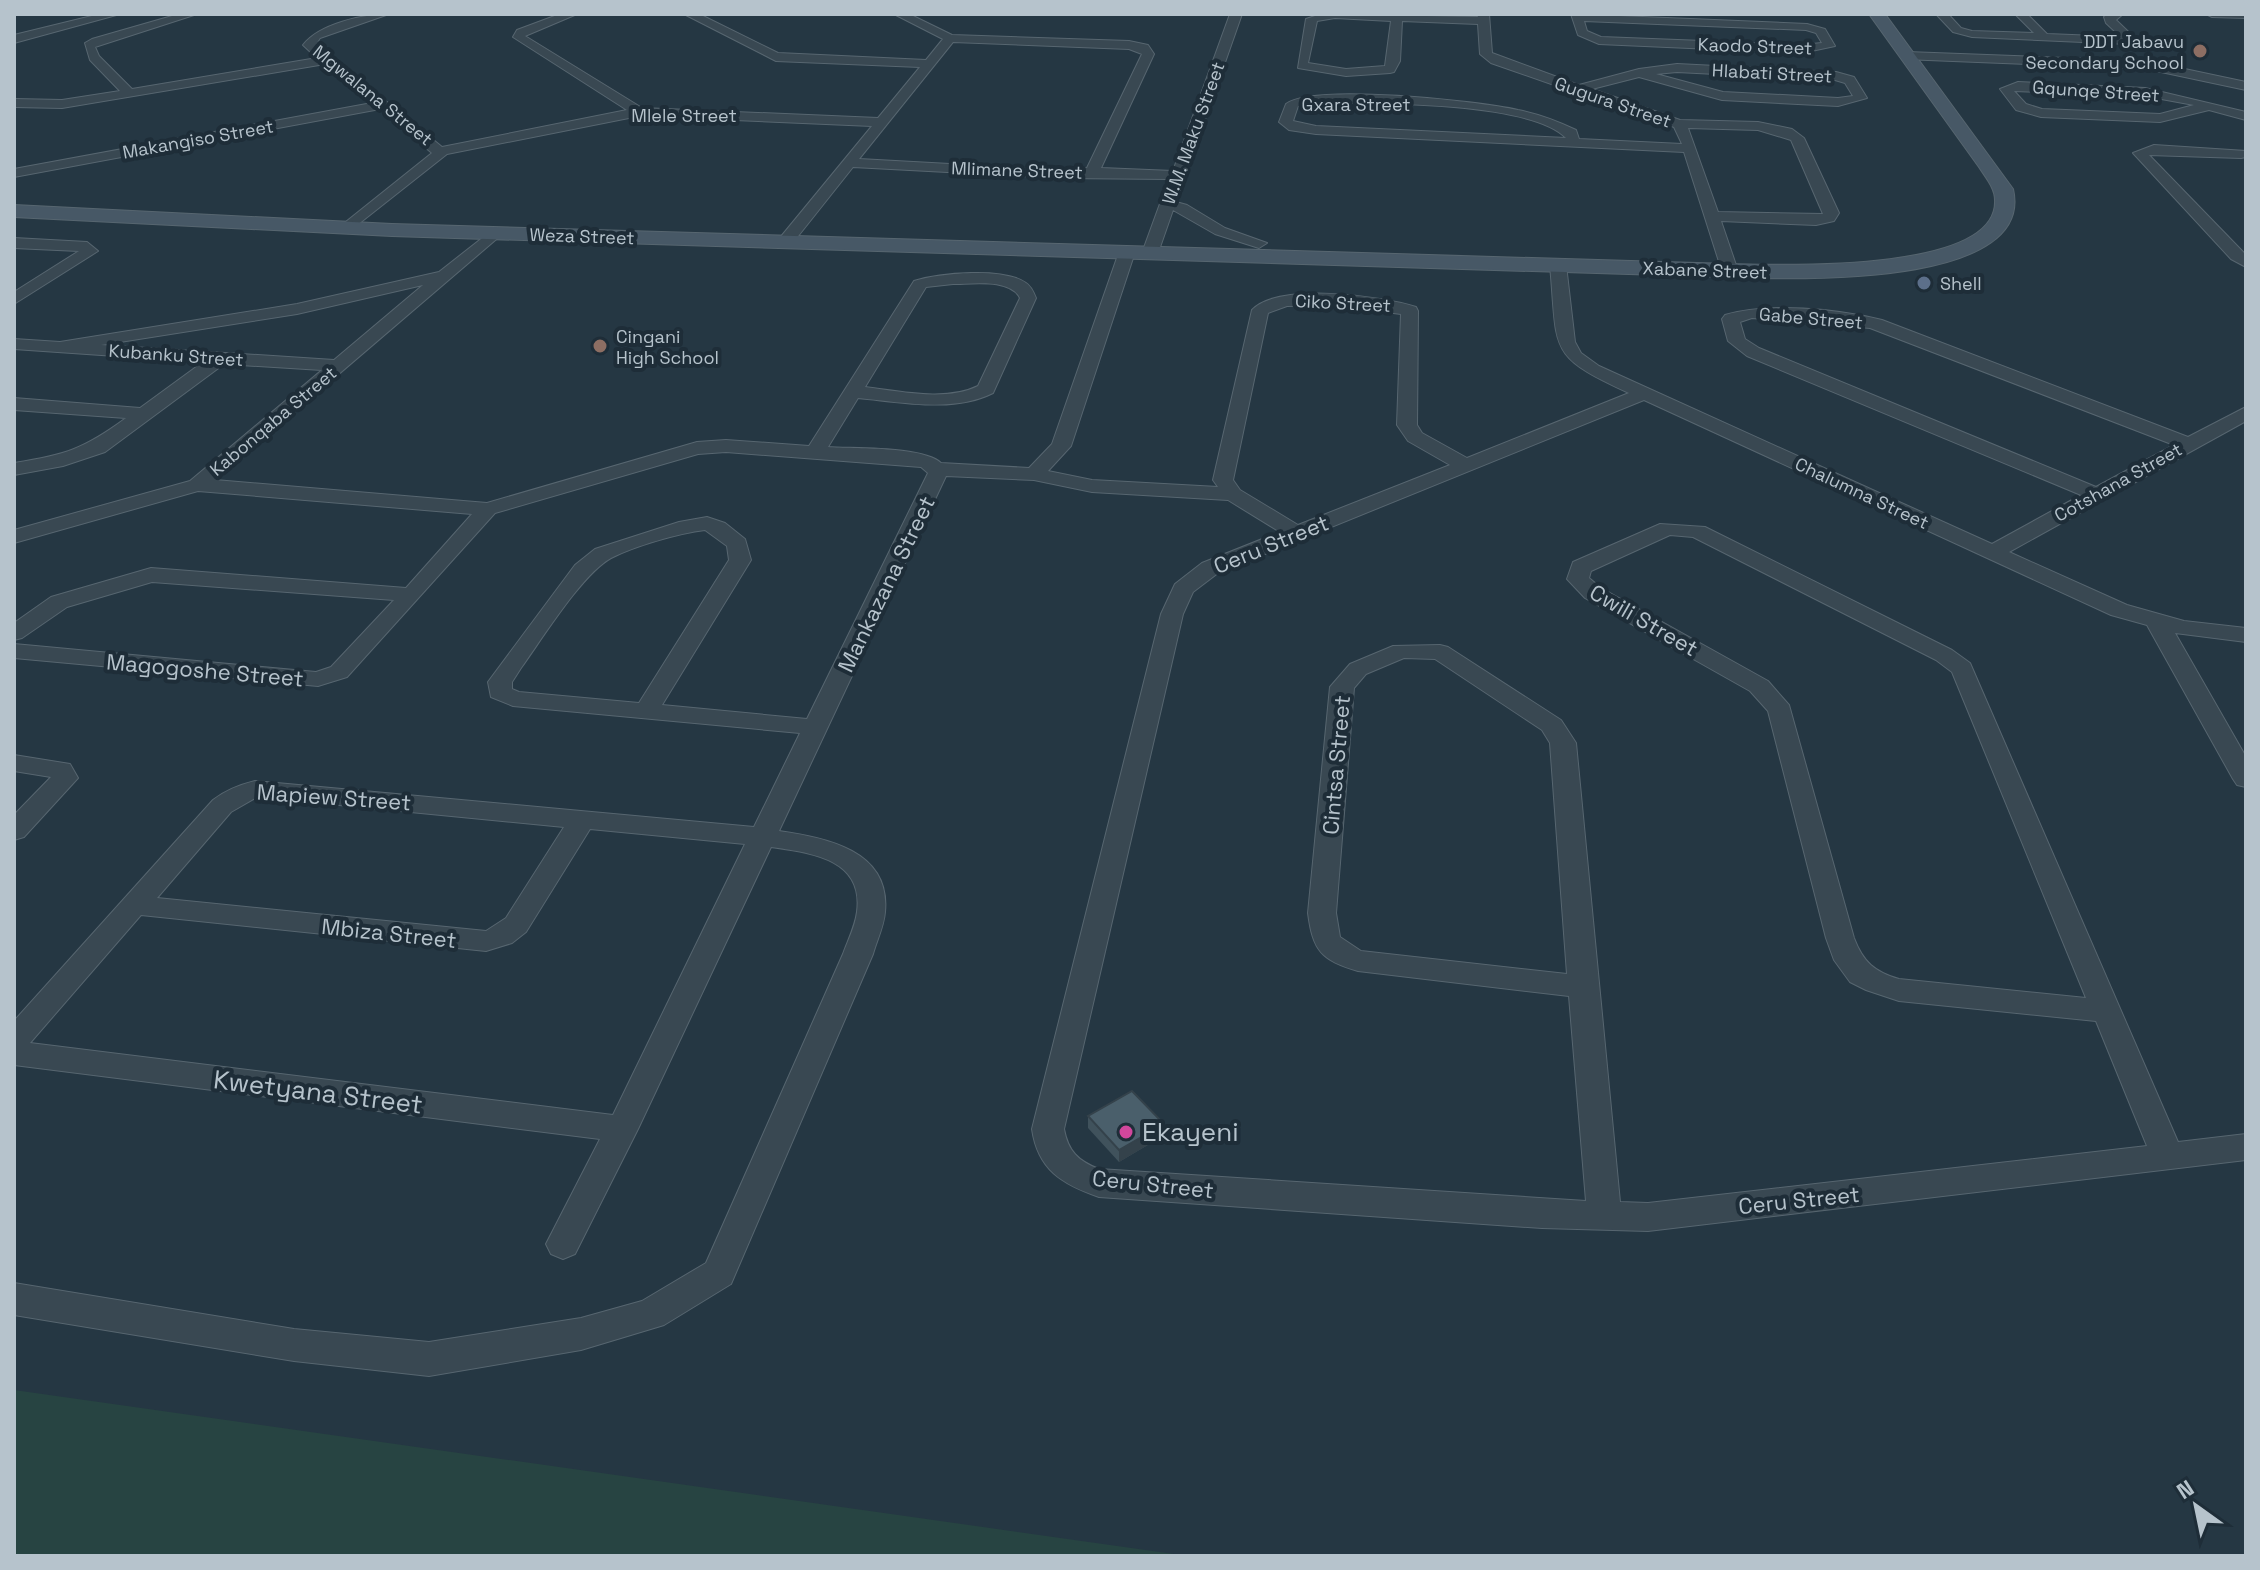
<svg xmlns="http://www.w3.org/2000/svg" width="2260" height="1570" font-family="'Space Grotesk',sans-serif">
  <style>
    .green { fill: #274442 }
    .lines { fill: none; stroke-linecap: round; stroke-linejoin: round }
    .street-casing { stroke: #576670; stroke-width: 2 }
    .secondary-casing { stroke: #576670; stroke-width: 2 }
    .street { fill: #394852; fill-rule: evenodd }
    .secondary { fill: #475866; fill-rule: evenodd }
    .wall { fill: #40525c }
    .shaded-wall { fill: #34424b }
    .building { fill: #4a5f6b; stroke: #34424b; stroke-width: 2 }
    .education-dot { fill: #8d6e63; stroke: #1e2d38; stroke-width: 3 }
    .service-dot { fill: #5c6f8a; stroke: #1e2d38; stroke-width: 3 }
    .hotel-dot { fill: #d1479c; stroke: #1e2d38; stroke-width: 3 }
    .labels { text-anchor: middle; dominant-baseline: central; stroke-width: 8; stroke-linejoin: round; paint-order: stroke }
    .far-poi-label { font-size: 18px; fill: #b6c3cc; stroke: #1e2d38; text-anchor: start }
    .far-street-label { font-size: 18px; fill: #b6c3cc; stroke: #1e2d38 }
    .street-label { font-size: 22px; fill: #b6c3cc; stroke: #1e2d38 }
    .near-street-label { font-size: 26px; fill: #b6c3cc; stroke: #1e2d38 }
    .near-poi-label { font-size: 26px; fill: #b6c3cc; stroke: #1e2d38; text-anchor: start }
  </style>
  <rect width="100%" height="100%" fill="#253743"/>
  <path class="green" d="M14,1390L1188,1556H14Z"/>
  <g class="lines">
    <g class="street-casing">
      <g id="street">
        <path d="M100,14H120L14,43V35Z"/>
        <path d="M179,14H197L95,47L99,56L132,89L317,58L303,45C319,24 363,14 389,14L320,38L316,44L442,147L627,110L513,37L517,30L560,14H577L525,36L642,108L878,118L920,67L776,61L684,14H699L778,53L926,60L943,39L894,14H909L952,35L1129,41L1148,45L1154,54L1101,168L1173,171L1230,14H1242L1176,202L1187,205L1225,228L1267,243L1259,248L1215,234L1173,210L1158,253L1150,258L1144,256L1142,253L1169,179L1060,178L853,167L791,245H779V239L872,126L639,116L447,154L347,233L342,231V225L432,153L380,109L14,177V169L372,103L325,64L62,108L14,107V99L62,100L120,91L90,60L85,43L92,39ZM953,42L1129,49L1142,54L1087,168L1060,170L859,159Z"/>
        <path d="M1321,14L1478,17L1477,14H1489L1492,53L1579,85L1639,69L1677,64L1836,72L1854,77L1867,98L1838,106L1722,100L1639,77L1592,89L1680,120L1758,122L1792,129L1804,138L1839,213L1834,221L1816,225L1721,221L1738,271L1730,276L1722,271L1684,152L1316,134L1289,130L1279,122L1286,104C1313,83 1479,101 1518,110C1538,114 1557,121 1576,130L1579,139L1682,144L1674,127L1491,63L1480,54L1478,24L1402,21L1400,61L1394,72L1390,73L1346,76L1298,68L1306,19ZM1335,18L1391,21L1385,66L1346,69L1308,63L1317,21ZM1677,72L1835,80L1845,83L1853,96L1838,98L1723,92L1656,74ZM1310,103C1363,103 1530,100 1566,138L1316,126L1293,121L1298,106ZM1688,128L1758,130L1791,140L1823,214L1718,212Z"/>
        <path d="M1571,14L1807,24L1825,29L1835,46L1802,53L1599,44L1578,35ZM1584,21L1806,30L1816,33L1822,43L1802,45L1601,37L1587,31Z"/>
        <path d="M1936,14H1948L1961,28L1972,31L2034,33L2015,14H2027L2047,34L2121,37L2106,23L2104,17L2107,14H2123L2116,20L2143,46L2137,50L2128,44L1972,37L1953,32Z"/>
        <path d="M2206,14H2246V18L2212,17Z"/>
        <path d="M1907,52L2147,61L2246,82V90L2147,69L1903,59L1901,56Z"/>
        <path d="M2018,82L2145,88L2246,112V120L2209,110L2160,122L2041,117L2016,110L2000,89ZM2014,91L2145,96L2194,105L2160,114L2042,109L2026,104Z"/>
        <path d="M2154,145L2246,151V157L2241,158L2149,155L2246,255V267L2231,259L2133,153Z"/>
        <path d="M495,228L503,233L500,236L215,480L487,503L697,442L726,440L809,446L914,281C939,273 1004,267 1026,283C1031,286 1034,293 1036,298L993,393C953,413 901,402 858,398L828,447C853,449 923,446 941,463L1029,468L1052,444L1119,252L1127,247L1135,252L1071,446L1048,471L1092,480L1218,487L1213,480L1252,310C1278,282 1382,296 1416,307L1418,311L1417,425L1422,433L1467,458L1629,393C1546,355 1558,351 1550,265L1558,260L1566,265L1575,342L1581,353L1599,366L1992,544L2081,495L1747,356L1728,341L1722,319L1725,315C1768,302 1838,309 1882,320L2188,437L2246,407V421L2009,552L2127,605L2184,621L2246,628V642L2175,633L2246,757V787L2237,785L2233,779L2147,625L2111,615L1644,400L1218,573L1193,592L1183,614L1064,1129C1068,1151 1078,1161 1099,1169L1586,1201L1569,996L1358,971C1321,960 1313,951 1308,913L1330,687L1350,664L1393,646L1440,645L1448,647L1561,720L1576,743L1620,1202L1648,1203L2147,1146L2096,1021L1899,1001L1866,990L1850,982L1834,960L1826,938L1768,711L1750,691L1585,598L1567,579L1573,562L1660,524L1705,527L1952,650L1970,663L2178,1142L2246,1134V1160L1648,1231L1542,1228L1099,1197C1062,1184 1038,1170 1032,1129L1161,614L1175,584L1202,563L1280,532L1228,500L1092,492L1034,480L946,476L779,831C826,838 891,850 885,912C884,926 877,940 873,954L731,1284L664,1325L581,1350L429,1376L294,1361L14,1315V1283L294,1329L429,1342L581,1318L642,1301L706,1263L843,954C848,940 855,927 857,912C864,859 812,853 771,847L638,1129L575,1254L563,1259L551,1254L546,1244L600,1139L14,1065V1021L213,800C226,790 239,785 255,781L754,827L800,733L513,706L491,697L488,682L575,565L595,549L679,522L707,517L725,523L745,539L751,560L662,705L807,719L928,473L921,467L726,452L698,454L495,513L347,677L318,686L14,658V644L316,672L331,667L394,600L152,582L67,607L22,638L14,640V623L51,597L151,568L406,588L472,514L198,491L14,543V530L190,481L322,370L224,364L105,452L63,466L14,475V463C65,455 84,449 126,418L14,410V398L140,408L203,362L14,349V339L60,342L297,304L439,272ZM953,284C972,284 1010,278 1020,298L978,386C946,402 899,391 865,387L926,287ZM423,285L334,360L101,345L297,314ZM1333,305L1401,314L1397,425L1408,441L1450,465L1298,525L1240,490L1233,480L1268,313L1287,306ZM1752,318L1870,328L2174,445L2096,487L1759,348L1745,339L1740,322ZM705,530L727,546L729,560L639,703L519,692L512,689V682L521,668C542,639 582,574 611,558C635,546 679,533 705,530ZM1670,535L1693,537L1936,660L1952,672L2086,998L1899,979C1875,972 1863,962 1854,938L1789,705L1768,681L1601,588L1589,578L1591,571ZM1404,658L1435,659L1542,730L1550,743L1567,974L1361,951L1340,937L1336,913L1354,688L1366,674ZM257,797L564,827L506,918L486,931L157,898L231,812ZM590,829L745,844L613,1115L30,1043L141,915L486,951L512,943L526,932Z"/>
        <path d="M14,238L87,242L98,251L14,304V292L79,251L14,248Z"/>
        <path d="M14,755L70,764L78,778L24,837L14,840V815L51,777L14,771Z"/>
      </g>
    </g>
    <g class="secondary-casing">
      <path id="secondary" d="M1869,14H1885L2013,189C2035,284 1812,279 1757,278L392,236L14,217V205L392,224L1730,264C1777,265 1999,274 1995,200C1995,188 1986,178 1979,167Z"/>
    </g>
    <use href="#street" class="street"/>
    <use href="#secondary" class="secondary"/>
  </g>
  <path class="wall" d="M1088,1116L1164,1124L1163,1136L1119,1162L1088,1128Z"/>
  <path class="shaded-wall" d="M1164,1124L1163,1136L1119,1162V1150Z"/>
  <path class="building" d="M1132,1091L1164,1124L1119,1150L1088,1116Z"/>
  <g class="education-dot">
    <circle cx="2200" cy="51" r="8"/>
    <circle cx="600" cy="346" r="8"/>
  </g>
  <circle class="service-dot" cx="1924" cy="283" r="8"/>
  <circle class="hotel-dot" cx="1126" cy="1132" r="8"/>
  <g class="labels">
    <g class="far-poi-label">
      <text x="2184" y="41" text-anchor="end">DDT Jabavu<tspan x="2184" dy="21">Secondary School</tspan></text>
      <text x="1940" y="283">Shell</text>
      <text x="616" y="336">Cingani<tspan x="616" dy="21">High School</tspan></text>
    </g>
    <g class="far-street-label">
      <text transform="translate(1755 46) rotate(2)">Kaodo Street</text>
      <text transform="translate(1772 73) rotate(3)">Hlabati Street</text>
      <text transform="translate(2096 91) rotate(4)">Gqunqe Street</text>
      <text transform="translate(373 95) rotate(39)">Mgwalana Street</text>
      <text transform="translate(1613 102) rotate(19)">Gugura Street</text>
      <text x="1356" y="104">Gxara Street</text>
      <text x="684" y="115">Mlele Street</text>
      <text transform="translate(1193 133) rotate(-70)">W.M. Maku Street</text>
      <text transform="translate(198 139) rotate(-10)">Makangiso Street</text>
      <text transform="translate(1017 170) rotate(2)">Mlimane Street</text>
      <text transform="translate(582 236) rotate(2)">Weza Street</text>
      <text transform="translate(1705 270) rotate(2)">Xabane Street</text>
      <text transform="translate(1343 303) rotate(3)">Ciko Street</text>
      <text transform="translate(1811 318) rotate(5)">Gabe Street</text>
      <text transform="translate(176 355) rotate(4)">Kubanku Street</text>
      <text transform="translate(273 421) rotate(-40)">Kabonqaba Street</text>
      <text transform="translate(2118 482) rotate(-29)">Cotshana Street</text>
      <text transform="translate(1862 493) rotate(25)">Chalumna Street</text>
    </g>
    <g class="street-label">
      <text transform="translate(1271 544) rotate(-22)">Ceru Street</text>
      <text transform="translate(886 584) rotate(-64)">Mankazana Street</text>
      <text transform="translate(1644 620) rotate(30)">Cwili Street</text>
      <text transform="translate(205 670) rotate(5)">Magogoshe Street</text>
      <text transform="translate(1336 765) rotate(-85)">Cintsa Street</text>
      <text transform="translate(334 797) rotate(4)">Mapiew Street</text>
      <text transform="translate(389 933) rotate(6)">Mbiza Street</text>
      <text transform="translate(1153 1184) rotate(6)">Ceru Street</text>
      <text transform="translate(1799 1200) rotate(-6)">Ceru Street</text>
    </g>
    <g class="near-street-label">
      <text transform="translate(318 1092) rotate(7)">Kwetyana Street</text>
    </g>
    <g class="near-poi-label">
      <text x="1142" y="1132">Ekayeni</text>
    </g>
  </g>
  <rect width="2260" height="1570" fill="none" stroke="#b6c3cc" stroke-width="32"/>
  <g transform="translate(2196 1506) rotate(327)" stroke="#1e2d38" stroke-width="6" paint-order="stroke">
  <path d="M0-6L14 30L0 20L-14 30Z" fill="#b6c3cc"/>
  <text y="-12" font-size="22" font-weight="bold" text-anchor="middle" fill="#b6c3cc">N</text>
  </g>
</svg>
